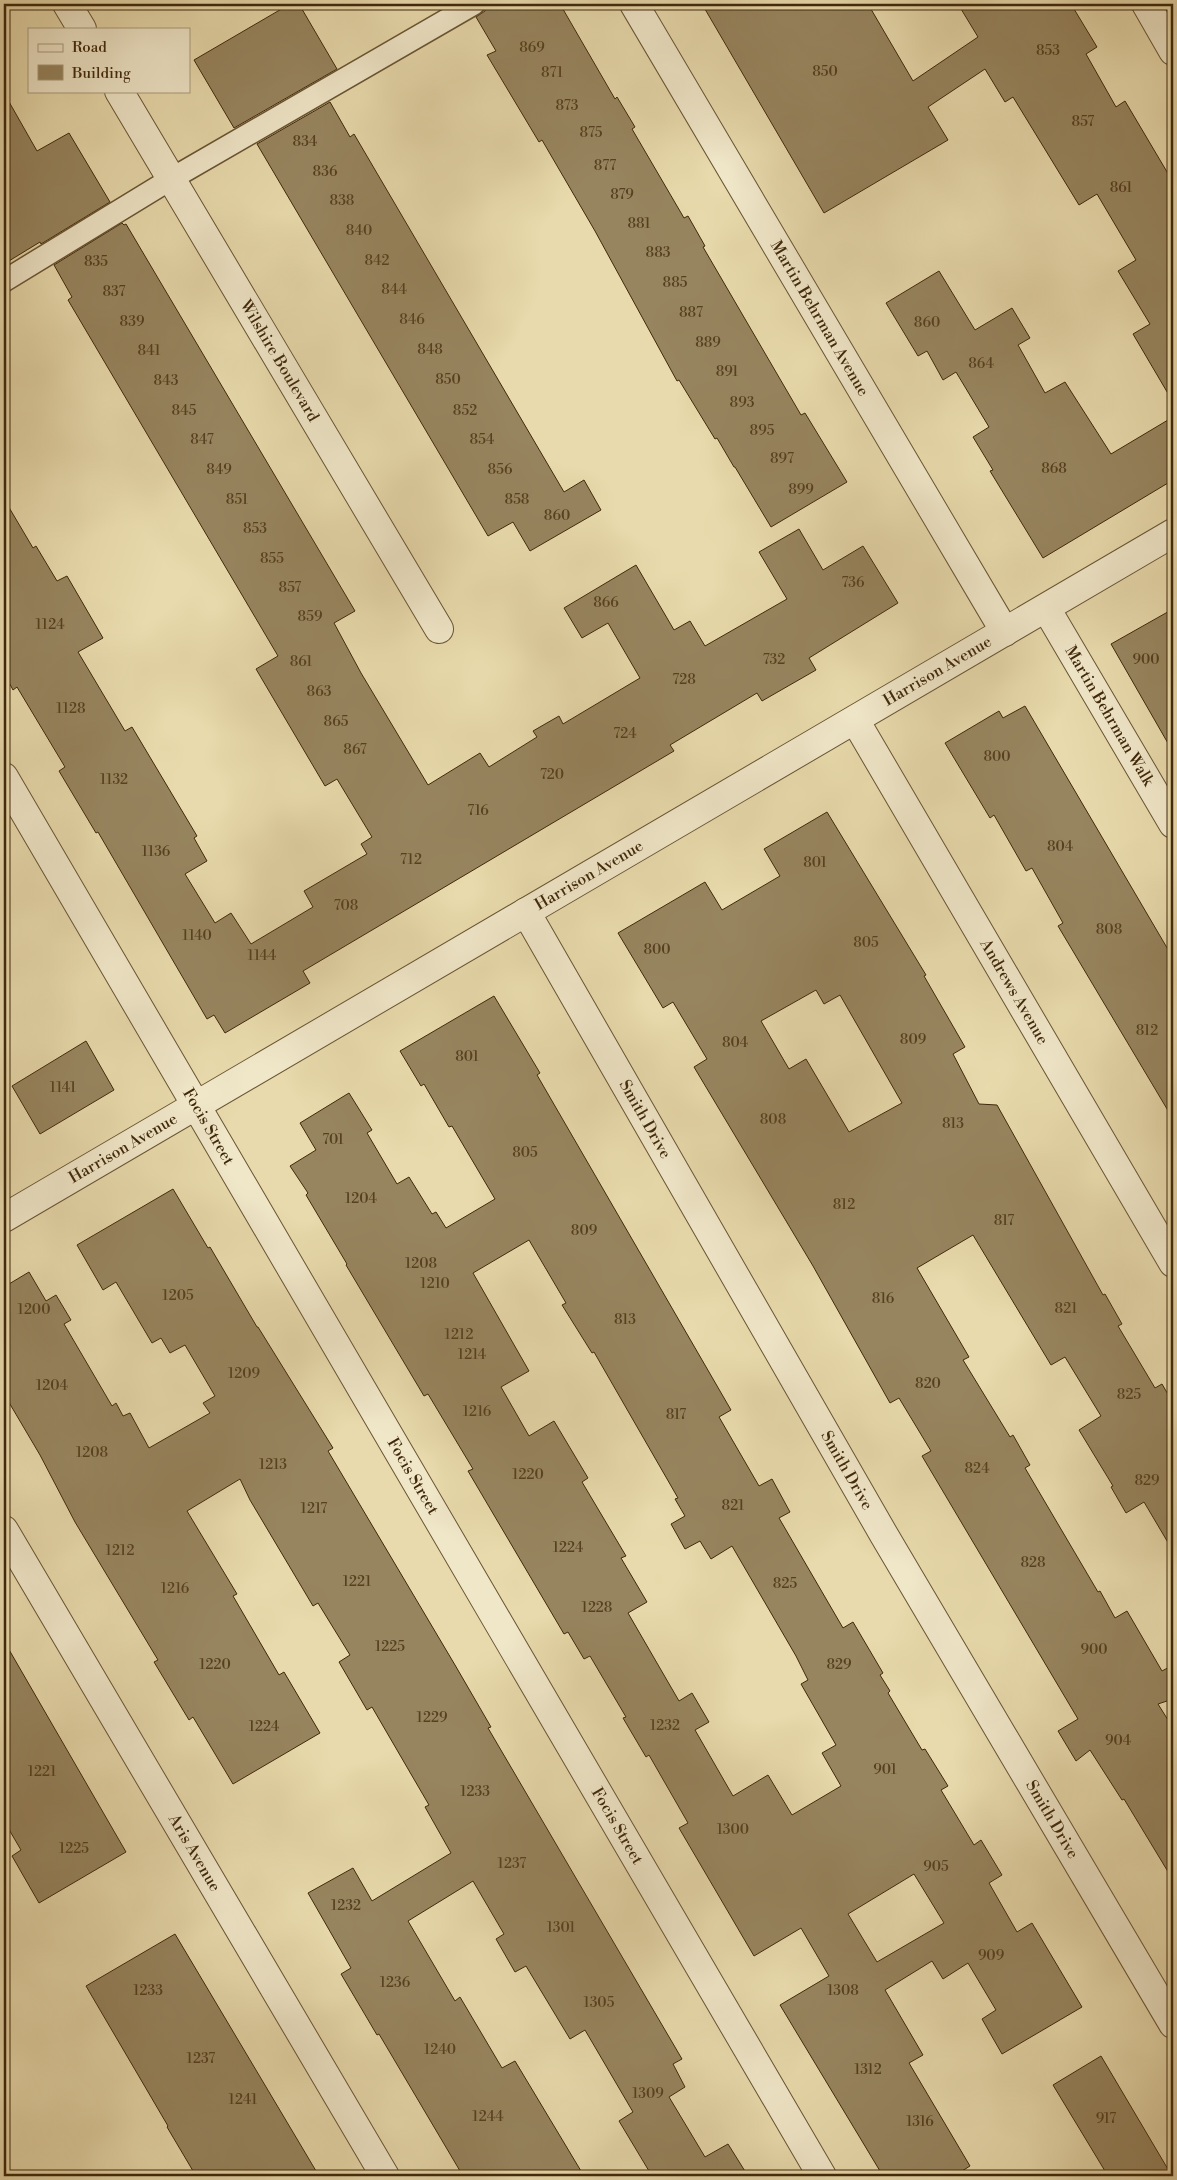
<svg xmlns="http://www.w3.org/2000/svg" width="1177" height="2180" font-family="'Libre Bodoni',serif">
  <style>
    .building { fill: #97855f; stroke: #40290b; fill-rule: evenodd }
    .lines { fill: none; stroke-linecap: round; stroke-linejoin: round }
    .lane-casing { stroke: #6a5533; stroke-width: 24 }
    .street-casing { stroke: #6a5533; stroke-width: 30 }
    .lane { stroke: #f0e7c9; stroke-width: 21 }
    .street { stroke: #f0e7c9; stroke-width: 28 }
    .labels { text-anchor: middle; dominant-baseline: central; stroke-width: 4; stroke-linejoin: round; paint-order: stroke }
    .number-label { font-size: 14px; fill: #564020 }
    .street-label { font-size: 16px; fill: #40290b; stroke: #f0e7c9 }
  </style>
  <rect width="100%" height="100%" fill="#e8daac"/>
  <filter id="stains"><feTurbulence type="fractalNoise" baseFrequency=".004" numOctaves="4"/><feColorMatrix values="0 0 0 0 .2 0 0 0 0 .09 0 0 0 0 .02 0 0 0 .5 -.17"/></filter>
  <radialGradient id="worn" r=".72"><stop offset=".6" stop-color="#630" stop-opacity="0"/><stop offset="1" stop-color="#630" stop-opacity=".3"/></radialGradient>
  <g class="building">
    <path d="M290,4H299L337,69L234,128L194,60Z"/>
    <path d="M486,4H560L615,99L617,97L635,127L632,129L684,218L688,216L705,246L703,247L801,415L805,413L847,482L771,527L735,467H734L717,438L715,439L679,380L677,381L595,231L542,140L539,142L487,55L496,51L476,17L485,11Z"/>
    <path d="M702,4H868L913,81L978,37L958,4H1071L1097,47L1086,54L1116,107L1125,101L1173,182V402L1133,334L1150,324L1118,271L1136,260L1097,194L1079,205L1013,97L1005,102L985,69L928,107L948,140L824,213Z"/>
    <path d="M4,93L37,151L69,133L110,202L41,244L40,242L4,264Z"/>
    <path d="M330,102L350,137L354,134L564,492L584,480L601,510L530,551L513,522L488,536L257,144Z"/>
    <path d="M122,223L124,225L126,224L355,611L334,623L361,673L428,785L480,753L489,767L537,737L533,731L559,716L563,724L640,678L608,623L582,638L564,608L636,565L674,630L690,621L705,646L787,599L759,552L799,529L823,570L863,546L898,603L809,658L816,670L762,701L757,693L670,745L674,751L303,971L310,983L225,1033L214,1015L207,1019L98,832L96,833L59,771L65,767L17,687L13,690L4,673V499L33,548L36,546L57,581L67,576L103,638L78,652L125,731L132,727L197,836L194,838L207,861L185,874L215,923L231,913L251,944L313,907L304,891L367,854L361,844L372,837L337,779L325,786L256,669L278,656L68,300L72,297L54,265Z"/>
    <path d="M939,271L975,330L1012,308L1030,338L1018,345L1045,393L1065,382L1111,454L1173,417V480L1043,558L990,471L993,470L973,437L989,427L956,372L943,380L927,351L918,356L886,303Z"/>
    <path d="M1173,609V752L1111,644Z"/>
    <path d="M1025,706L1173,958V1119L1058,926L1063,923L1032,868L1026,871L994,815L990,818L945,743L999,711L1003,718Z"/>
    <path d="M827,812L926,975L924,976L965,1047L953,1054L979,1104L997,1105L1103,1295L1105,1294L1122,1324L1118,1326L1155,1388L1162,1384L1173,1403V1551L1144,1502L1126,1513L1111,1487L1113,1486L1079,1430L1101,1416L1065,1357L1051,1365L973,1235L917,1268L969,1357L963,1360L1010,1437L1013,1435L1030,1465L1025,1468L1098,1592L1100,1591L1115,1618L1127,1611L1162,1671L1173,1665V1699L1158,1704L1173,1728V1880L1124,1799L1122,1800L1090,1750L1076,1761L1058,1731L1078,1719L922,1456L931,1451L899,1398L890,1403L813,1266L694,1067L707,1059L673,1002L663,1008L618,933L705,882L722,910L780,876L764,849ZM816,990L824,1004L840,995L902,1103L849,1132L806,1059L789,1069L761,1021Z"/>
    <path d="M494,996L540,1073L537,1075L731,1410L719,1417L759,1486L772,1479L790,1512L779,1518L843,1628L853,1622L883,1673L880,1675L890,1691L888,1693L922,1750L925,1749L948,1786L941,1790L974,1845L981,1840L1002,1875L989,1883L1017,1932L1032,1923L1082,2007L1002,2054L982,2019L996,2010L968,1963L943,1979L932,1961L885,1990L923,2055L909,2063L970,2166L954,2176H883L780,2005L829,1976L801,1928L754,1956L679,1828L688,1823L649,1755L646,1757L623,1718L626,1717L590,1656L584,1659L568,1632L564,1634L468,1471L473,1469L428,1394L424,1396L346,1265L347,1264L306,1195L308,1193L290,1166L316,1150L300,1123L349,1093L372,1130L367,1133L397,1184L409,1177L432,1214L436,1212L446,1228L495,1199L452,1126L449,1127L424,1084L421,1086L400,1051ZM529,1240L566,1303L562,1305L592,1353L594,1352L678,1498L675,1499L685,1516L671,1524L685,1549L700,1541L711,1559L732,1546L796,1656L808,1680L801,1684L836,1745L822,1753L841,1786L792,1815L768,1775L733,1796L695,1730L709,1722L692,1693L679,1701L628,1613L647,1602L621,1558L626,1556L582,1482L588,1478L554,1421L529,1436L501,1387L529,1371L473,1273ZM914,1874L944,1923L877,1962L848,1914Z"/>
    <path d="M86,1041L114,1090L40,1134L12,1086Z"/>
    <path d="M173,1189L208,1248L210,1247L257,1327H258L333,1448L328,1451L455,1665L491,1727L488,1728L682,2059L673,2064L685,2087L669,2097L705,2157L728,2144L748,2176H652L619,2121L633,2112L585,2030L570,2039L526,1966L515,1972L496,1939L504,1934L473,1881L408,1921L455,2001L460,1997L502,2068L515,2061L584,2176H463L379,2034L377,2035L341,1974L351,1968L308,1893L353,1868L372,1901L451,1853L425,1807L429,1805L372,1707L367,1710L339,1662L350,1655L318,1603L313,1606L250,1500L240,1479L187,1511L237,1594L233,1596L279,1675L284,1672L320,1733L233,1784L193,1717L189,1720L154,1662L158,1660L75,1522L40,1455L4,1394V1287L29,1272L46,1301L56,1295L71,1320L64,1324L112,1406L116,1403L123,1416L130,1413L149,1448L210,1413L203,1403L215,1396L185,1345L170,1353L161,1338L152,1343L116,1282L103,1290L77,1245Z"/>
    <path d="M4,1641L126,1852L39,1903L12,1856L21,1850L4,1821Z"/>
    <path d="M175,1934L300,2144L319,2176H196L167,2127L168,2126L86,1986Z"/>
    <path d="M1101,2056L1172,2176H1108L1053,2085Z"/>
  </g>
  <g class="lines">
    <g class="lane-casing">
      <path id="lane" d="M4,281L171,179L474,4"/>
    </g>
    <g class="street-casing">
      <g id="street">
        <path d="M67,4L82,29"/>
        <path id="s1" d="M634,4L1005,632"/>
        <path d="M1146,4L1173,51"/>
        <path id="s2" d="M119,91L439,629"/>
        <path id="s3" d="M1046,608L1173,824"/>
        <path id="s4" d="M855,720L1173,1263"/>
        <path id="s5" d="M4,777L822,2176"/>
        <path id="s6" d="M526,912L884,1535L1173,2024"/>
        <path id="s7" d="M4,1218L1173,533"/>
        <path id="s8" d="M4,1530L385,2176"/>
      </g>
    </g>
    <use href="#lane" class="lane"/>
    <use href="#street" class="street"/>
  </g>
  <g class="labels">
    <g class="number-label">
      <text x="532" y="48">869</text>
      <text x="1048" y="51">853</text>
      <text x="825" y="72">850</text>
      <text x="552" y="73">871</text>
      <text x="567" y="106">873</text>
      <text x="1083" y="122">857</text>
      <text x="591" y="133">875</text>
      <text x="305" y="142">834</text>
      <text x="605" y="166">877</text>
      <text x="325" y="172">836</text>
      <text x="1121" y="188">861</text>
      <text x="622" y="195">879</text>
      <text x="342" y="201">838</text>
      <text x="639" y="224">881</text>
      <text x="359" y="231">840</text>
      <text x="658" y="253">883</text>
      <text x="377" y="261">842</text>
      <text x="96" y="262">835</text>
      <text x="675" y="283">885</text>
      <text x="394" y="290">844</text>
      <text x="114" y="292">837</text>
      <text x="691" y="313">887</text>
      <text x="412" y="320">846</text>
      <text x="132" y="322">839</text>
      <text x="927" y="323">860</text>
      <text x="708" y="343">889</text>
      <text x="430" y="350">848</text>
      <text x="149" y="351">841</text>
      <text x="981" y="364">864</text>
      <text x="727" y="372">891</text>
      <text x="448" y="380">850</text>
      <text x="166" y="381">843</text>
      <text x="742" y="403">893</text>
      <text x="184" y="411">845</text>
      <text x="465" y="411">852</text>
      <text x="762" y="431">895</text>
      <text x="202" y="440">847</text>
      <text x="482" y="440">854</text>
      <text x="782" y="459">897</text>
      <text x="1054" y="469">868</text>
      <text x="219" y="470">849</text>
      <text x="500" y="470">856</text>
      <text x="801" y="490">899</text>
      <text x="237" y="500">851</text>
      <text x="517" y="500">858</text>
      <text x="557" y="516">860</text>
      <text x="255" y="529">853</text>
      <text x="272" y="559">855</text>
      <text x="853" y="583">736</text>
      <text x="290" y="588">857</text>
      <text x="606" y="603">866</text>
      <text x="310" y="617">859</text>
      <text x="50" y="625">1124</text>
      <text x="774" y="660">732</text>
      <text x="1146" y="660">900</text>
      <text x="301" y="662">861</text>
      <text x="684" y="680">728</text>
      <text x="319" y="692">863</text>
      <text x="71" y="709">1128</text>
      <text x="336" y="722">865</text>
      <text x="625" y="734">724</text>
      <text x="355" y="750">867</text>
      <text x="997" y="757">800</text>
      <text x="552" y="775">720</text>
      <text x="114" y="780">1132</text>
      <text x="478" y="811">716</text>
      <text x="1060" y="847">804</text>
      <text x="156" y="852">1136</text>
      <text x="411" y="860">712</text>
      <text x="815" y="863">801</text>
      <text x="346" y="906">708</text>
      <text x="1109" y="930">808</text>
      <text x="197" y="936">1140</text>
      <text x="866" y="943">805</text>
      <text x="657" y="950">800</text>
      <text x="262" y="956">1144</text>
      <text x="1147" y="1031">812</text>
      <text x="913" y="1040">809</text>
      <text x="735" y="1043">804</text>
      <text x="467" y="1057">801</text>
      <text x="63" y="1088">1141</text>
      <text x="773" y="1120">808</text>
      <text x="953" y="1124">813</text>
      <text x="333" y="1140">701</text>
      <text x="525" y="1153">805</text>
      <text x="361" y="1199">1204</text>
      <text x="844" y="1205">812</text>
      <text x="1004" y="1221">817</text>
      <text x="584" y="1231">809</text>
      <text x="421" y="1264">1208</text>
      <text x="435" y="1284">1210</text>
      <text x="178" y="1296">1205</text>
      <text x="883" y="1299">816</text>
      <text x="1066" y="1309">821</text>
      <text x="34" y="1310">1200</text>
      <text x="625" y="1320">813</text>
      <text x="459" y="1335">1212</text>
      <text x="472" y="1355">1214</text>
      <text x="244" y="1374">1209</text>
      <text x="928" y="1384">820</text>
      <text x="52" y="1386">1204</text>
      <text x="1129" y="1395">825</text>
      <text x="477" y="1412">1216</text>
      <text x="676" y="1415">817</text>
      <text x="92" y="1453">1208</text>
      <text x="273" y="1465">1213</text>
      <text x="977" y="1469">824</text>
      <text x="528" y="1475">1220</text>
      <text x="1147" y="1481">829</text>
      <text x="733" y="1506">821</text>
      <text x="314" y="1509">1217</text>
      <text x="568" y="1548">1224</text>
      <text x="120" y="1551">1212</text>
      <text x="1033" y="1563">828</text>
      <text x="357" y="1582">1221</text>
      <text x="785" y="1584">825</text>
      <text x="175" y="1589">1216</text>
      <text x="597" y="1608">1228</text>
      <text x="390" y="1647">1225</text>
      <text x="1094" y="1650">900</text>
      <text x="215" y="1665">1220</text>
      <text x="839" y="1665">829</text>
      <text x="432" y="1718">1229</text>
      <text x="665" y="1726">1232</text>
      <text x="264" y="1727">1224</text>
      <text x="1118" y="1741">904</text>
      <text x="885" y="1770">901</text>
      <text x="42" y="1772">1221</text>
      <text x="475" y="1792">1233</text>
      <text x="733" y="1830">1300</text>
      <text x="74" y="1849">1225</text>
      <text x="512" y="1864">1237</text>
      <text x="936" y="1867">905</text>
      <text x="346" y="1906">1232</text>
      <text x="561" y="1928">1301</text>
      <text x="991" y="1956">909</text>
      <text x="395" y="1983">1236</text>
      <text x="148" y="1991">1233</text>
      <text x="843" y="1991">1308</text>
      <text x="599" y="2003">1305</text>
      <text x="440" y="2050">1240</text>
      <text x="201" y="2059">1237</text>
      <text x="868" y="2070">1312</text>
      <text x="648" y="2094">1309</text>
      <text x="243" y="2100">1241</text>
      <text x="488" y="2117">1244</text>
      <text x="1106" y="2119">917</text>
      <text x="920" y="2122">1316</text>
    </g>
    <g class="street-label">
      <text stroke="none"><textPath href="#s1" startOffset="365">Martin Behrman Avenue</textPath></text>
      <text stroke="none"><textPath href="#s2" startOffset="314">Wilshire Boulevard</textPath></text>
      <text stroke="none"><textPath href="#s7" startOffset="1082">Harrison Avenue</textPath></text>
      <text stroke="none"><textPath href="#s3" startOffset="125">Martin Behrman Walk</textPath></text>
      <text stroke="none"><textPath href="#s7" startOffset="678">Harrison Avenue</textPath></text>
      <text stroke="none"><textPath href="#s4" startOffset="315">Andrews Avenue</textPath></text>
      <text stroke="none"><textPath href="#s6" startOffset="239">Smith Drive</textPath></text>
      <text stroke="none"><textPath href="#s5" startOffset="405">Focis Street</textPath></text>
      <text stroke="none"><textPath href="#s7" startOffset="138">Harrison Avenue</textPath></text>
      <text stroke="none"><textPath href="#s6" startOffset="644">Smith Drive</textPath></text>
      <text stroke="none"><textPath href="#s5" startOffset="810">Focis Street</textPath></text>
      <text stroke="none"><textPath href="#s6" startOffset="1049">Smith Drive</textPath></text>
      <text stroke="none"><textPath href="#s5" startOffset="1215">Focis Street</textPath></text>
      <text stroke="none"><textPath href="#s8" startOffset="375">Aris Avenue</textPath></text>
    </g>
  </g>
  <rect width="1177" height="2180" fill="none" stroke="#e8daac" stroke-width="20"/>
  <rect x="5" y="5" width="1167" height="2170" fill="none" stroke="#40290b" stroke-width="2.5"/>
  <rect x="10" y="10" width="1157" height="2160" fill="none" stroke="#40290b"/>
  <rect x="28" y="28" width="162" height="65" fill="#f0e7c9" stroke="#aa9b7d"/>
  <rect x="38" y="44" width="25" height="8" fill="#f0e7c9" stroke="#aa9b7d"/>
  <text x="72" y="52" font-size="15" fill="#40290b">Road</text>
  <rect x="38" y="65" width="25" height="15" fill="#97855f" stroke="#aa9b7d"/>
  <text x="72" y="78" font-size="15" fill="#40290b">Building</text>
  <rect width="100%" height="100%" filter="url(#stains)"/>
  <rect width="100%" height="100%" fill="url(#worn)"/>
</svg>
